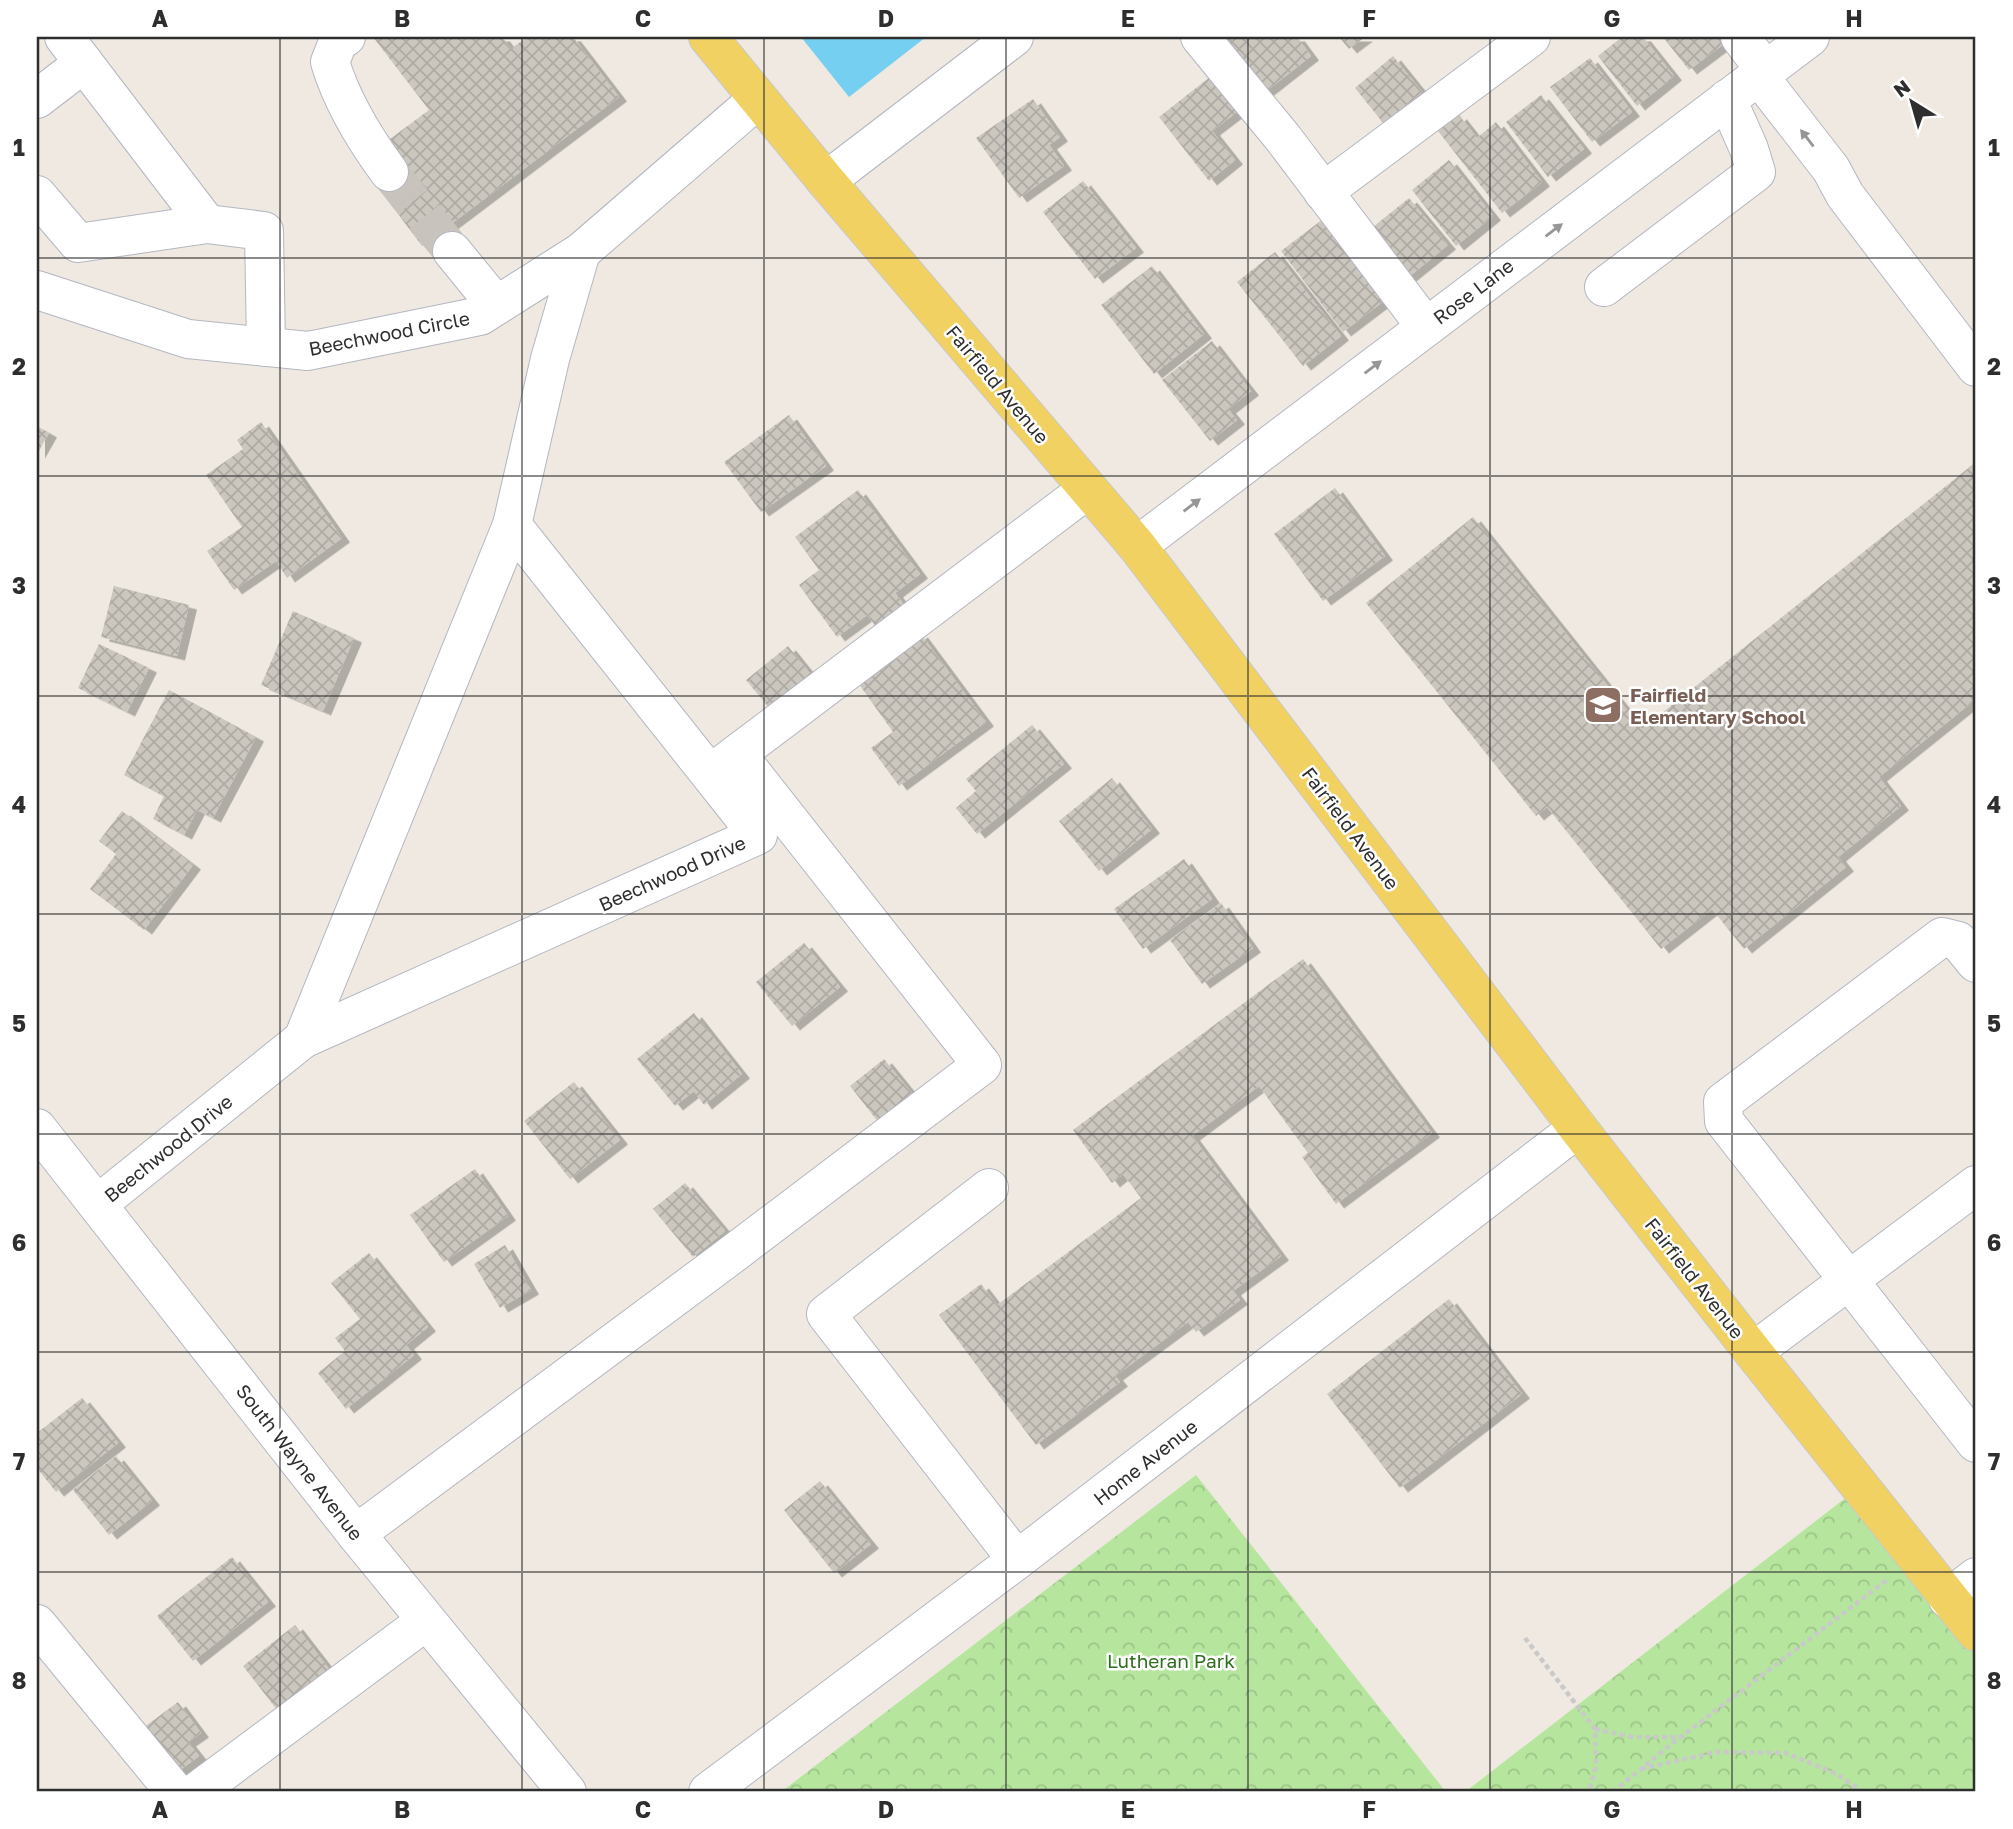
<svg xmlns="http://www.w3.org/2000/svg" width="2013" height="1829" font-family="'Golos Text',sans-serif">
  <style>
    .park { fill: url(#park-crowns) }
    .water { fill: #75cff0 }
    .building { fill: url(#building-cross-hatch); filter: url(#shadow) }
    .lines { fill: none; stroke-linecap: round; stroke-linejoin: round }
    .minor-tunnel { stroke: #c8c4bd; stroke-width: 38; stroke-dasharray: 38 19; stroke-linecap: butt }
    .minor-casing { stroke: #b4b7c1; stroke-width: 40 }
    .major-casing { stroke: #c9c9c9; stroke-width: 40 }
    .path { stroke: #c9c9c9; stroke-width: 4.5; stroke-dasharray: 5 3.5; stroke-linecap: butt }
    .minor { stroke: #fff; stroke-width: 38 }
    .major { stroke: #f2d163; stroke-width: 38 }
    .oneway { fill: #969696 }
    .grid { fill: none; stroke: #2e2e2e; stroke-width: 2; stroke-opacity: 0.55 }
    .labels { text-anchor: middle; dominant-baseline: central; stroke-width: 5; stroke-linejoin: round; paint-order: stroke }
    .street-label { font-size: 19px; fill: #2e2e2e; stroke: #fff }
    .education-label { font-size: 19px; font-weight: bold; fill: #785e54; stroke: #fff; text-anchor: start }
    .park-label { font-size: 19px; fill: #2c6e1b; stroke: #fff }
    .neatline { fill: none; stroke: #2e2e2e; stroke-width: 2.5 }
    .grid-label { font-size: 23px; text-anchor: middle; font-weight: bold; fill: #2e2e2e }
  </style>
  <defs>
    <pattern id="park-crowns" width="20" height="18" patternUnits="userSpaceOnUse" patternTransform="scale(1.75)"><rect width="20" height="18" fill="#b6e59e"/><path d="M2 6a3 3 0 1 1 6 0M12 15a3 3 0 1 1 6 0" fill="none" stroke="#9dc588"/></pattern>
    <pattern id="building-cross-hatch" width="8" height="8" patternUnits="userSpaceOnUse" patternTransform="scale(1.75)"><rect width="8" height="8" fill="#cbc7bf"/><path d="M0 0l8 8M0 8l8-8" fill="none" stroke="#afaba4"/></pattern>
    <filter id="shadow"><feDropShadow dx="8" dy="4.5" stdDeviation="0" flood-color="#0004"/></filter>
  </defs>
  <rect width="100%" height="100%" fill="#efe9e1"/>
  <g class="park">
    <path d="M1196,1475L1446,1792H781Z"/>
    <path d="M1861,1486L1976,1629V1792H1465Z"/>
  </g>
  <path class="water" d="M801,37H926L849,97Z"/>
  <g class="building">
    <path d="M373,37H502L511,49L527,37H573L619,97L422,246L359,162L429,110Z"/>
    <path d="M1222,37H1297L1311,56L1265,92Z"/>
    <path d="M1339,37H1365L1349,49Z"/>
    <path d="M1622,37H1643L1674,76L1637,106L1598,56Z"/>
    <path d="M1663,37H1733L1689,70Z"/>
    <path d="M1393,56L1422,92L1384,124L1355,88Z"/>
    <path d="M1590,58L1632,112L1592,142L1550,87Z"/>
    <path d="M1215,73L1242,108L1212,131L1235,160L1209,181L1159,117Z"/>
    <path d="M1541,95L1584,149L1548,177L1506,122Z"/>
    <path d="M1033,99L1060,137L1049,145L1064,166L1019,198L976,138Z"/>
    <path d="M1459,115L1477,138L1496,122L1542,182L1502,213L1438,131Z"/>
    <path d="M1449,160L1493,216L1456,246L1412,190Z"/>
    <path d="M1083,181L1136,248L1095,279L1043,212Z"/>
    <path d="M1409,198L1448,245L1406,279L1368,231Z"/>
    <path d="M1327,216L1389,297L1343,332L1281,251Z"/>
    <path d="M1275,252L1341,336L1303,366L1237,282Z"/>
    <path d="M1152,266L1204,334L1154,374L1101,305Z"/>
    <path d="M1212,341L1251,391L1228,409L1237,420L1210,441L1162,380Z"/>
    <path d="M789,415L826,466L761,512L724,462Z"/>
    <path d="M261,422L342,538L287,578L276,561L234,590L207,551L242,527L206,475L243,449L237,440Z"/>
    <path d="M37,426L49,433L37,454Z"/>
    <path d="M1976,462V699L1879,777L1901,806L1838,857L1846,867L1744,949L1712,909L1661,949L1547,807L1536,816L1366,603L1473,517L1642,729Z"/>
    <path d="M1335,488L1385,556L1323,601L1274,534Z"/>
    <path d="M858,490L920,574L895,593L908,610L880,632L867,615L837,637L799,585L819,570L795,537Z"/>
    <path d="M114,586L189,605L177,656L101,637Z"/>
    <path d="M293,611L354,638L323,711L261,685Z"/>
    <path d="M920,633L986,722L899,786L871,748L893,732L856,680Z"/>
    <path d="M99,644L149,668L127,712L78,688Z"/>
    <path d="M788,646L816,681L775,715L746,680Z"/>
    <path d="M169,690L256,737L213,818L197,810L184,835L153,819L164,796L124,775Z"/>
    <path d="M1032,725L1064,764L977,834L956,808L976,791L966,779Z"/>
    <path d="M1112,778L1152,829L1099,871L1059,821Z"/>
    <path d="M122,811L193,865L144,930L90,889L116,854L99,841Z"/>
    <path d="M1184,859L1212,899L1143,949L1114,909Z"/>
    <path d="M1221,903L1253,948L1202,984L1170,940Z"/>
    <path d="M804,943L840,987L792,1026L756,982Z"/>
    <path d="M1303,959L1432,1133L1336,1204L1302,1157L1308,1153L1259,1086L1192,1136L1281,1256L1233,1291L1240,1300L1196,1332L1188,1322L1115,1376L1120,1382L1036,1445L939,1315L981,1284L997,1305L1141,1198L1123,1174L1112,1183L1073,1130Z"/>
    <path d="M694,1013L742,1074L704,1105L694,1091L675,1106L637,1059Z"/>
    <path d="M884,1059L914,1096L879,1123L850,1086Z"/>
    <path d="M574,1082L620,1140L570,1179L524,1121Z"/>
    <path d="M475,1169L508,1216L444,1262L410,1215Z"/>
    <path d="M685,1183L725,1231L693,1257L653,1209Z"/>
    <path d="M505,1245L531,1290L500,1308L474,1264Z"/>
    <path d="M369,1253L428,1327L406,1345L414,1355L346,1409L318,1373L345,1351L335,1338L360,1319L331,1283Z"/>
    <path d="M1449,1299L1522,1394L1400,1488L1327,1394Z"/>
    <path d="M82,1398L118,1443L56,1492L37,1468V1433Z"/>
    <path d="M116,1456L152,1501L109,1535L73,1490Z"/>
    <path d="M820,1481L871,1544L834,1573L784,1510Z"/>
    <path d="M232,1557L268,1602L193,1661L157,1616Z"/>
    <path d="M295,1625L333,1674L281,1715L243,1666Z"/>
    <path d="M178,1702L201,1733L188,1742L199,1756L172,1776L139,1731Z"/>
  </g>
  <g class="lines">
    <path class="minor-tunnel" d="M389,172L452,251"/>
    <g class="minor-casing">
      <g id="minor">
        <path d="M64,37L207,224"/>
        <path d="M346,37L338,42L330,62C342,102 364,138 389,172"/>
        <path d="M1200,37L1283,138L1426,327"/>
        <path d="M1740,37L1765,70"/>
        <path d="M1758,75L1831,169L1845,195L1976,367"/>
        <path d="M37,99L84,63"/>
        <path d="M826,181L1014,37"/>
        <path d="M1323,192L1531,37"/>
        <path d="M37,195L78,243L207,224L264,231L266,347"/>
        <path d="M452,251L496,305"/>
        <path d="M1604,287L1756,172L1749,149L1727,99"/>
        <path d="M37,290L188,339L308,351L480,316L581,252L758,99"/>
        <path d="M1137,546L1810,37"/>
        <path d="M717,769L1088,489"/>
        <path d="M1976,963L1958,941L1942,937L1723,1102L1724,1121L1976,1443"/>
        <path d="M303,1039L512,525"/>
        <path d="M37,1128L356,1534L567,1792"/>
        <path d="M989,1188L826,1314L1017,1560"/>
        <path d="M98,1204L303,1039L758,835L512,525L550,359L581,252"/>
        <path d="M1753,1352L1976,1185"/>
        <path d="M356,1534L726,1259L982,1065L737,754"/>
        <path d="M1948,1599L1976,1577"/>
        <path d="M37,1624L175,1792"/>
        <path d="M196,1792L426,1621"/>
        <path d="M708,1792L1017,1560L1578,1128"/>
      </g>
    </g>
    <g class="major-casing">
      <path id="major" d="M708,37L826,181L1137,546L1578,1128L1753,1352L1976,1632"/>
    </g>
    <g class="path">
      <path d="M1525,1638L1595,1729L1596,1766L1589,1792"/>
      <path d="M1595,1729L1632,1737H1681L1887,1580"/>
      <path d="M1641,1769L1716,1752L1786,1753L1837,1774L1863,1792"/>
      <path d="M1613,1792L1680,1737"/>
    </g>
    <use href="#minor" class="minor"/>
    <use href="#major" class="major"/>
  </g>
  <defs><path id="oneway-solid" d="M-6-.8H1V-3.2L6.5 0L1 3.2V.8H-6Z" transform="scale(1.75)"/></defs>
  <g class="oneway">
    <use href="#oneway-solid" transform="translate(1807 138) rotate(-128)"/>
    <use href="#oneway-solid" transform="translate(1554 230) rotate(-37)"/>
    <use href="#oneway-solid" transform="translate(1373 367) rotate(-37)"/>
    <use href="#oneway-solid" transform="translate(1192 505) rotate(-37)"/>
  </g>
  <path class="grid" d="M280,37V1792M522,37V1792M764,37V1792M1006,37V1792M1248,37V1792M1490,37V1792M1732,37V1792M37,258H1976M37,476H1976M37,696H1976M37,914H1976M37,1134H1976M37,1352H1976M37,1572H1976"/>
  <defs>
    <g id="school-square" transform="scale(2.0125)"><rect x="-9" y="-9" width="18" height="18" rx="4" fill="#8d6e63" stroke="#fff"/><path d="M0-5L7-2L0 1L-7-2ZM-4 1L0 2.5L4 1V4Q0 6-4 4Z" fill="#fff"/></g>
  </defs>
  <g fill-rule="evenodd">
    <use href="#school-square" x="1603" y="705"/>
  </g>
  <g class="labels">
    <g class="street-label">
      <text transform="translate(1473 291) rotate(-37)">Rose Lane</text>
      <text transform="translate(389 333) rotate(-11)">Beechwood Circle</text>
      <text transform="translate(998 384) rotate(50)">Fairfield Avenue</text>
      <text transform="translate(1351 828) rotate(53)">Fairfield Avenue</text>
      <text transform="translate(672 873) rotate(-24)">Beechwood Drive</text>
      <text transform="translate(168 1148) rotate(-39)">Beechwood Drive</text>
      <text transform="translate(1695 1278) rotate(52)">Fairfield Avenue</text>
      <text transform="translate(300 1462) rotate(52)">South Wayne Avenue</text>
      <text transform="translate(1145 1462) rotate(-38)">Home Avenue</text>
    </g>
    <g class="education-label">
      <text x="1630" y="694">Fairfield<tspan x="1630" dy="22">Elementary School</tspan></text>
    </g>
    <g class="park-label">
      <text x="1171" y="1660">Lutheran Park</text>
    </g>
  </g>
  <rect width="2013" height="1829" fill="none" stroke="#ffffff" stroke-width="77"/>
  <g transform="translate(1912 102) rotate(323)" stroke="#ffffff" stroke-width="5" paint-order="stroke">
  <path d="M0-5L12 26L0 18L-12 26Z" fill="#2e2e2e"/>
  <text y="-10" font-size="19" font-weight="bold" text-anchor="middle" fill="#2e2e2e">N</text>
  </g>
  <rect x="38" y="38" width="1936" height="1752" class="neatline"/>
  <g class="grid-label">
    <text x="160" y="27">A</text>
    <text x="402" y="27">B</text>
    <text x="643" y="27">C</text>
    <text x="886" y="27">D</text>
    <text x="1128" y="27">E</text>
    <text x="1369" y="27">F</text>
    <text x="1612" y="27">G</text>
    <text x="1854" y="27">H</text>
    <text x="19" y="156">1</text>
    <text x="1994" y="156">1</text>
    <text x="19" y="375">2</text>
    <text x="1994" y="375">2</text>
    <text x="19" y="594">3</text>
    <text x="1994" y="594">3</text>
    <text x="19" y="813">4</text>
    <text x="1994" y="813">4</text>
    <text x="19" y="1032">5</text>
    <text x="1994" y="1032">5</text>
    <text x="19" y="1251">6</text>
    <text x="1994" y="1251">6</text>
    <text x="19" y="1470">7</text>
    <text x="1994" y="1470">7</text>
    <text x="19" y="1689">8</text>
    <text x="1994" y="1689">8</text>
    <text x="160" y="1818">A</text>
    <text x="402" y="1818">B</text>
    <text x="643" y="1818">C</text>
    <text x="886" y="1818">D</text>
    <text x="1128" y="1818">E</text>
    <text x="1369" y="1818">F</text>
    <text x="1612" y="1818">G</text>
    <text x="1854" y="1818">H</text>
  </g>
</svg>
